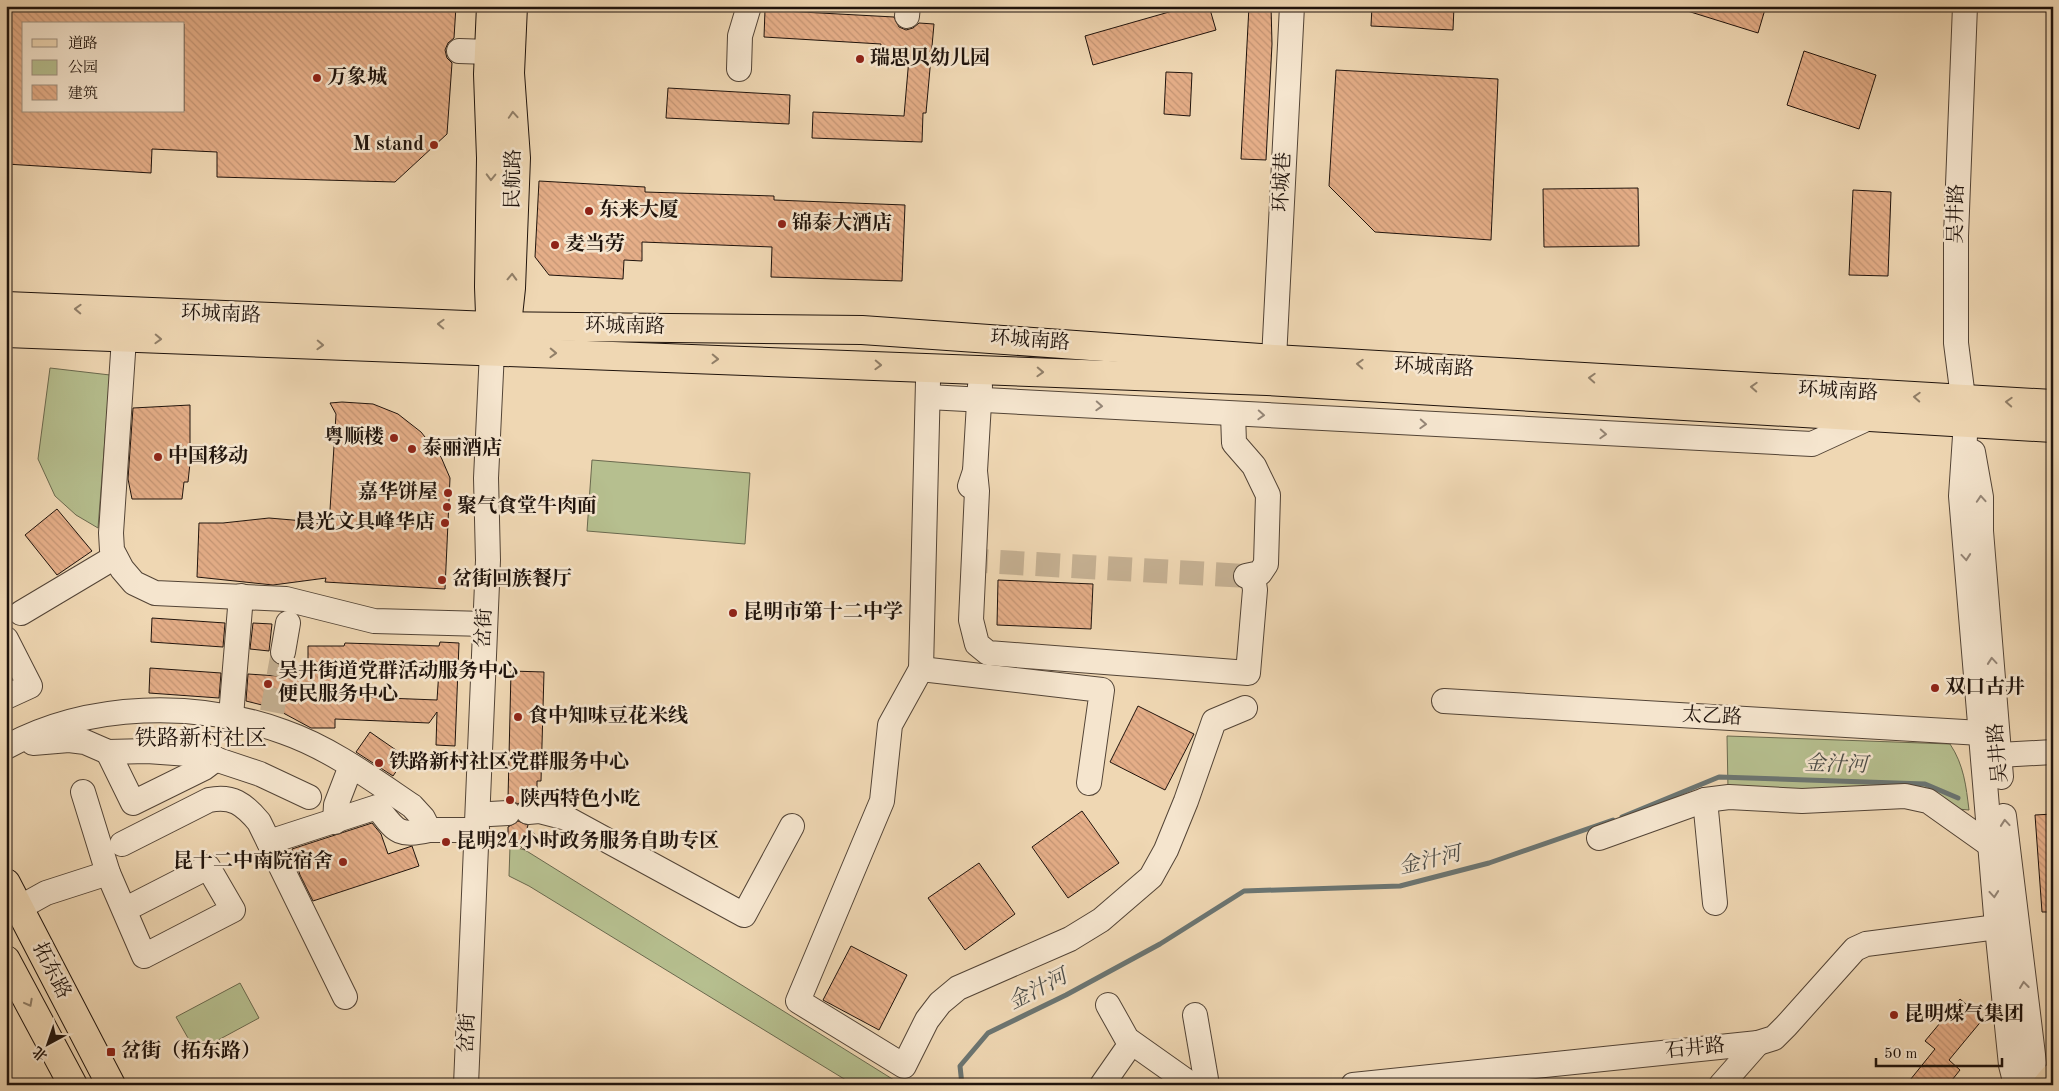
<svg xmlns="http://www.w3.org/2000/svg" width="2059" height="1091" font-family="'Old Standard TT','Noto Serif SC',serif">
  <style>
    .green { fill: #b6bf8f; stroke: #6a694e }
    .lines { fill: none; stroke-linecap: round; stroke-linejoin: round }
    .stream { stroke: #6b7572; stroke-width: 5 }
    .building { fill: url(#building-back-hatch); stroke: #1f130c; fill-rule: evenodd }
    .minor-tunnel { stroke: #c5b092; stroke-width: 24; stroke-dasharray: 24 12; stroke-linecap: butt }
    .minor-casing { stroke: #534436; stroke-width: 26 }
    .major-casing { stroke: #1f130c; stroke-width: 30 }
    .minor { stroke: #f5e5ce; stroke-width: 24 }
    .major { stroke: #efd7b3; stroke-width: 28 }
    .oneway { stroke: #917f68 }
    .oneway2 { stroke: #958677 }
    .poi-dot { fill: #8f2418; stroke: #f5e5ce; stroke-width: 2 }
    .labels { text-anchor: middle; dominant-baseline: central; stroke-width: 5; stroke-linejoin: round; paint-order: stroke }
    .poi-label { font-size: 20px; font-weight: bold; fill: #1f130c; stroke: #f5e5ce; text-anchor: start }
    .street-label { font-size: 20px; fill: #1f130c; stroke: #f5e5ce }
    .water-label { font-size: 21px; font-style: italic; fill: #4b4c48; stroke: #f5e5ce }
    .quarter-label { font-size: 22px; fill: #1f130c; stroke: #f5e5ce }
  </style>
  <defs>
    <pattern id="building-back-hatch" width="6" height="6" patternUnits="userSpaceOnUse" patternTransform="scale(1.25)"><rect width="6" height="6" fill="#e5ae88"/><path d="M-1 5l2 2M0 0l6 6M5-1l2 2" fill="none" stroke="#c49574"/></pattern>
  </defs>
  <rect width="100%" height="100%" fill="#efd7b3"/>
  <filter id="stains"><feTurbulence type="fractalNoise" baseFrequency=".004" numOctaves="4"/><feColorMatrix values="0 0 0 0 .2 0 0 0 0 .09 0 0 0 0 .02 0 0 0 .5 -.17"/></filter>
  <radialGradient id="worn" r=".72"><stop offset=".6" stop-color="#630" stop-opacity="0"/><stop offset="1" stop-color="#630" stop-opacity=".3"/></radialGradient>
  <g class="green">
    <path d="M50,368L110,375L98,528L76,515L55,496L38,459Z"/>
    <path d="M592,460L750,473L745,544L587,531Z"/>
    <path d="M1727,736L1950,744C1964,765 1966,786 1969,810L1728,789Z"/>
    <path d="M510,846L525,850L902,1085H854L529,886L509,876Z"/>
    <path d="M240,983L259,1018L196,1052L176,1017Z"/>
  </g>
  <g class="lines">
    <g class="stream">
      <path d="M1622,817L1719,777L1925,784L1958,798"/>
      <path d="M962,1085L960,1066L988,1033L1066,995L1160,944L1244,891L1400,886L1489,863L1613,820"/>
    </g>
  </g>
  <g class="building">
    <path d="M6,6H456L454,38L448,43L445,50L447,58L452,63L447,134L395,182L217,177V152L152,149L151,173L6,164ZM24,24H184V111H24Z"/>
    <path d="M1190,6H1209L1216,30L1093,65L1085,36Z"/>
    <path d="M1249,6H1271L1272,44L1266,160L1241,159Z"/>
    <path d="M1372,6H1454L1453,30L1371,26Z"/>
    <path d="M1681,6H1766L1758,33L1681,9Z"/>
    <path d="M765,10L894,17L899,27L906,30L913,28L919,23L934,24L926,113H923L922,142L812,138L813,112L904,116L909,58L880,56L881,44L764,37Z"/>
    <path d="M1804,51L1876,75L1859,129L1787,105Z"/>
    <path d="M1336,70L1498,79L1491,240L1375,232L1329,186Z"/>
    <path d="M1166,72L1192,73L1190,116L1164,114Z"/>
    <path d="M668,88L790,95L789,124L666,118Z"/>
    <path d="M539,181L645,187V192L774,196V200L905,205L902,281L771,277L772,247L642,242V261L624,260L623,279L549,275L535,257Z"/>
    <path d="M1638,188L1639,246L1544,247L1543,189Z"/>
    <path d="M1853,190L1891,192L1888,276L1849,275Z"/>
    <path d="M342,402L373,404L398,414L421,432L441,457L450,478L445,589L325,582L326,578L273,585L197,577L199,523H223L269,518L304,521L329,526L336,414L330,403Z"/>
    <path d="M190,405V463L188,482H184L182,499H132L128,479L133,408Z"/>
    <path d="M57,509L92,551L57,575L25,535Z"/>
    <path d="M998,580L1093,584L1091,629L997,625Z"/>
    <path d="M152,618L225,623L223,647L151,642Z"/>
    <path d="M253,623L272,624L269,651L250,649Z"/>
    <path d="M440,642L459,643L455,746L436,745L437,712L429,723L335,719V728H311L274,708L246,701L248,674L293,677L294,668L308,669V646H344L345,643L439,646ZM335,666L439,670L437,700L335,696Z"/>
    <path d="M150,668L221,673L219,698L149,693Z"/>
    <path d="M511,671L544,672L541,781H537V797L526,798L518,804L508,799Z"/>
    <path d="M1138,706L1194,734L1165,790L1110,762Z"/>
    <path d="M370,732L406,757L393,776L356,752Z"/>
    <path d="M1082,811L1119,863L1068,898L1032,847Z"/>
    <path d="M2053,814V912H2042L2035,815Z"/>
    <path d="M518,821L528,825L527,829L536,835L527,851L508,838V827Z"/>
    <path d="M372,823L381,834L388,854L412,846L419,866L313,901L300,875L292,849Z"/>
    <path d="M979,863L1015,914L965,950L928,898Z"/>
    <path d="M851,946L907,975L879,1030L823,1000Z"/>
    <path d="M1960,999L1983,1019L1949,1060L1960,1070L1948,1085H1906L1935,1049L1925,1041Z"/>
  </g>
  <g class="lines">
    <g class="minor-tunnel">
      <path d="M964,560L1246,576"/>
      <path d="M272,712L283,652"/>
    </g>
    <g class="minor-casing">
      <g id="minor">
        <path d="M1965,6L1956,236V343L1966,421L1961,496L1997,927L2011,1065L2016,1085"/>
        <path d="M907,16L908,6"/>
        <path d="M459,51L489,52"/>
        <path d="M739,69L740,36L749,6"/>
        <path d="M124,338L111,533L112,550L122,569L134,583L155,593L286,599L374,621L485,624"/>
        <path d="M1274,359L1292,6"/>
        <path d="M928,397L1812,444L1873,416"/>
        <path d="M1233,414L1234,443L1254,466L1268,495L1266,564L1260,573L1246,576"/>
        <path d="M1973,452L1981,497V531L2001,777"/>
        <path d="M975,471L977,491L971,620L977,644L988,653L1248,673L1255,590L1253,576"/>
        <path d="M970,486L975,471L980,386"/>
        <path d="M21,613L115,557"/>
        <path d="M6,639L30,686L6,697"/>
        <path d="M283,652L288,623"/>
        <path d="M921,669L928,381"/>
        <path d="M1444,701L1981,733"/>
        <path d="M231,716L241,596"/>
        <path d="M33,743L69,740L85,742L108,752L147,751L203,755L260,774L309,797"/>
        <path d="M6,747C89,702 196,700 284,732C330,748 372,779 412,806L423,818L429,830H477"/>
        <path d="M108,752L133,803L204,768L216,759"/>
        <path d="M1999,755L2053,752"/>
        <path d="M1089,783L1102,690L921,669L890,725L882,801L798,1001L904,1066L927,1020L940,1003L958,988L1070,939L1101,920L1151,877L1166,850L1186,801L1214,721L1245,708"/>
        <path d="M83,792L108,873L144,956L233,910L208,867L124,910"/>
        <path d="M1705,800L1715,903"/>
        <path d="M528,812L539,811L566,818L744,915L792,826"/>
        <path d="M490,814L508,813"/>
        <path d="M2004,816L2034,1063L2029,1085"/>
        <path d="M335,822L336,805L351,766"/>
        <path d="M1599,838L1705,800L1729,797L1802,801L1905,796L1928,801L1990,845"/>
        <path d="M269,842L377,807C396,831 397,837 429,830"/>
        <path d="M122,844L209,800C232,795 244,804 259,822L345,997"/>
        <path d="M19,908L46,893L108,873"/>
        <path d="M1108,1005L1127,1039L1192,1085"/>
        <path d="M1195,1015L1207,1085"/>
        <path d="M466,1085L488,560L486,478L492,351"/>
        <path d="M1102,1085L1125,1052"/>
        <path d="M1353,1085L1758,1043L1774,1038L1786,1026L1855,949L1866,944L1997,927"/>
        <path d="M1721,1085L1758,1043"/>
      </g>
    </g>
    <g class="major-casing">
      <g id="major">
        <path d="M491,6L488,74L491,158L489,287L491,342"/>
        <path d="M6,306L490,326L862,330L1274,359L2053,404"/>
        <path d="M6,333L1267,381L2053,428"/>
        <path d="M505,343L511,288L516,158L510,73L513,6"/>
        <path d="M6,883L111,1085"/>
        <path d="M6,960L73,1085"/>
        <path d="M2047,1085L2053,1078"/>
      </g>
    </g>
    <use href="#minor" class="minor"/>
    <use href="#major" class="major"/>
  </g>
  <defs><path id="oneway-chevron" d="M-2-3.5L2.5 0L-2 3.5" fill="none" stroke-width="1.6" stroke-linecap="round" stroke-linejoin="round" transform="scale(1.25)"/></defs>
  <g class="oneway">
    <use href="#oneway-chevron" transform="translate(513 115) rotate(-94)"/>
    <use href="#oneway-chevron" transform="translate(491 177) rotate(91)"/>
    <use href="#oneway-chevron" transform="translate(512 277) rotate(-88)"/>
    <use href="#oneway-chevron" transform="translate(78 309) rotate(-178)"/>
    <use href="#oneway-chevron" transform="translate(441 324) rotate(-178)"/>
    <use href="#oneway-chevron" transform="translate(158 339) rotate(2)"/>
    <use href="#oneway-chevron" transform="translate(320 345) rotate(2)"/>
    <use href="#oneway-chevron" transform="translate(553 353) rotate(2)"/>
    <use href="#oneway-chevron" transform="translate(715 359) rotate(2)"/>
    <use href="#oneway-chevron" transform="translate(1360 364) rotate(-177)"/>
    <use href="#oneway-chevron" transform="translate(878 365) rotate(2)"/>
    <use href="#oneway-chevron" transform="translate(1040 372) rotate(2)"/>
    <use href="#oneway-chevron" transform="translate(1592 378) rotate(-177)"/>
    <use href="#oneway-chevron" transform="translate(1754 387) rotate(-177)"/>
    <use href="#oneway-chevron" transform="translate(1917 397) rotate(-177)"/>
    <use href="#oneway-chevron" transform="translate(2009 402) rotate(-177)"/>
    <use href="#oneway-chevron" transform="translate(29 1003) rotate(62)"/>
  </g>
  <g class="oneway2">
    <use href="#oneway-chevron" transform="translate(1099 406) rotate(3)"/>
    <use href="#oneway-chevron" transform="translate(1261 415) rotate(3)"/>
    <use href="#oneway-chevron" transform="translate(1423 424) rotate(3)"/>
    <use href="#oneway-chevron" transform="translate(1603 434) rotate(3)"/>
    <use href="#oneway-chevron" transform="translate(1981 499) rotate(-94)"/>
    <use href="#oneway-chevron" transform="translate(1966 557) rotate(85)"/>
    <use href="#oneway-chevron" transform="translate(1992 661) rotate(-95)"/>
    <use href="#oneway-chevron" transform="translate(2005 823) rotate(-95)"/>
    <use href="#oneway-chevron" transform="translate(1994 894) rotate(85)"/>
    <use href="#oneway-chevron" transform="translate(2024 985) rotate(-97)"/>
  </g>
  <g class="poi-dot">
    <circle cx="860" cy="59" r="5"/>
    <circle cx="317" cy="78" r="5"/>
    <circle cx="434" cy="145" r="5"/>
    <circle cx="589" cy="211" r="5"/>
    <circle cx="782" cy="224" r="5"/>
    <circle cx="555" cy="245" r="5"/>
    <circle cx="394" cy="438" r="5"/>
    <circle cx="412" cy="449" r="5"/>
    <circle cx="158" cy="457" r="5"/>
    <circle cx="448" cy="493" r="5"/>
    <circle cx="447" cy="507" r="5"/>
    <circle cx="445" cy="523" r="5"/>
    <circle cx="442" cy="580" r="5"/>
    <circle cx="733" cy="613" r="5"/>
    <circle cx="268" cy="684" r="5"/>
    <circle cx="1935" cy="688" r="5"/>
    <circle cx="518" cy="717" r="5"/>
    <circle cx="379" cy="763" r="5"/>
    <circle cx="510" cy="800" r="5"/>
    <circle cx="446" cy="842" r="5"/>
    <circle cx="343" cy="862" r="5"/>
    <circle cx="1894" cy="1015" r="5"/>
    <rect x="106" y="1047" width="10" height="10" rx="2.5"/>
  </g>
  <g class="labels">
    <g class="poi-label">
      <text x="870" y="59">瑞思贝幼儿园</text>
      <text x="327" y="78">万象城</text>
      <text x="424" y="145" text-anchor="end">M stand</text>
      <text x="599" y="211">东来大厦</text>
      <text x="792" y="224">锦泰大酒店</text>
      <text x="565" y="245">麦当劳</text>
      <text x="384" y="438" text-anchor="end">粤顺楼</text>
      <text x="422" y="449">泰丽酒店</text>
      <text x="168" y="457">中国移动</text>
      <text x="438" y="493" text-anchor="end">嘉华饼屋</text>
      <text x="457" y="507">聚气食堂牛肉面</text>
      <text x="435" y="523" text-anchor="end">晨光文具峰华店</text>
      <text x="452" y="580">岔街回族餐厅</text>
      <text x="743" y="613">昆明市第十二中学</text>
      <text x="278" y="672">吴井街道党群活动服务中心<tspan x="278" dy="23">便民服务中心</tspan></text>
      <text x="1945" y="688">双口古井</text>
      <text x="528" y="717">食中知味豆花米线</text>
      <text x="389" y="763">铁路新村社区党群服务中心</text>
      <text x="520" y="800">陕西特色小吃</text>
      <text x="456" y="842">昆明24小时政务服务自助专区</text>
      <text x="333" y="862" text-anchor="end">昆十二中南院宿舍</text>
      <text x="1904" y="1015">昆明煤气集团</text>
      <text x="121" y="1052">岔街（拓东路）</text>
    </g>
    <g class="street-label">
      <text transform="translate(514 179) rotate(-89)">民航路</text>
      <text transform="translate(1283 182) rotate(-87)">环城巷</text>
      <text transform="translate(1957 214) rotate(-89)">吴井路</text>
      <text transform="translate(221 315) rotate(2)">环城南路</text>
      <text transform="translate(625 327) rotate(1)">环城南路</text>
      <text transform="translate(1030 341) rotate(4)">环城南路</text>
      <text transform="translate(1434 368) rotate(3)">环城南路</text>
      <text transform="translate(1838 392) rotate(3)">环城南路</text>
      <text transform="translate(485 628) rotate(-88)">岔街</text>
      <text transform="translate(1712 717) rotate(3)">太乙路</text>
      <text transform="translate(1999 753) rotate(-95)">吴井路</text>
      <text transform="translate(51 971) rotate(63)">拓东路</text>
      <text transform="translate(468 1033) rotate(-88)">岔街</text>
      <text transform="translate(1695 1049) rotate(-6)">石井路</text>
    </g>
    <g class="water-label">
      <text transform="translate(1836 765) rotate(2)">金汁河</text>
      <text transform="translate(1430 861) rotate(-13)">金汁河</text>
      <text transform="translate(1038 990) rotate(-27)">金汁河</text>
    </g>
    <g class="quarter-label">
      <text x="201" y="739">铁路新村社区</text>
    </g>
  </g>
  <rect width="2059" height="1091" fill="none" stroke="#efd7b3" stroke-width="25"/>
  <rect x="8" y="8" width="2044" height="1076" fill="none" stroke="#1f130c" stroke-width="2.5"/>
  <rect x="12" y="12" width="2034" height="1066" fill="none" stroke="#1f130c"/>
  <rect x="22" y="22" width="162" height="90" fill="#f5e5ce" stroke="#9f9180"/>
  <rect x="32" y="39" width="25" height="8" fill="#efd7b3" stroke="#9f9180"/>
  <text x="68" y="48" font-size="15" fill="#1f130c">道路</text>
  <rect x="32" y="60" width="25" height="15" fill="#b6bf8f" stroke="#9f9180"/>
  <text x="68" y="72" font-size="15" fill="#1f130c">公园</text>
  <rect x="32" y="85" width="25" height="15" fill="url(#building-back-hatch)" stroke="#9f9180"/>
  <text x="68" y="98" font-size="15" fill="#1f130c">建筑</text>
  <g transform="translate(48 1044) rotate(220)" stroke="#f5e5ce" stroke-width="4" paint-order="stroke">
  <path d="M0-4L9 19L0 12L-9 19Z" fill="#1f130c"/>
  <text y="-8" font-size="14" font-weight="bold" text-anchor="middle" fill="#1f130c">北</text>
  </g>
  <path d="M1876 1058v8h126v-8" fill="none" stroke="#1f130c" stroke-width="2.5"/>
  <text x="1884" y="1058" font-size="15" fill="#1f130c" stroke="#f5e5ce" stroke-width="4" paint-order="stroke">50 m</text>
  <rect width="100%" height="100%" filter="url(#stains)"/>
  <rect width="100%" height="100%" fill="url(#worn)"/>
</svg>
